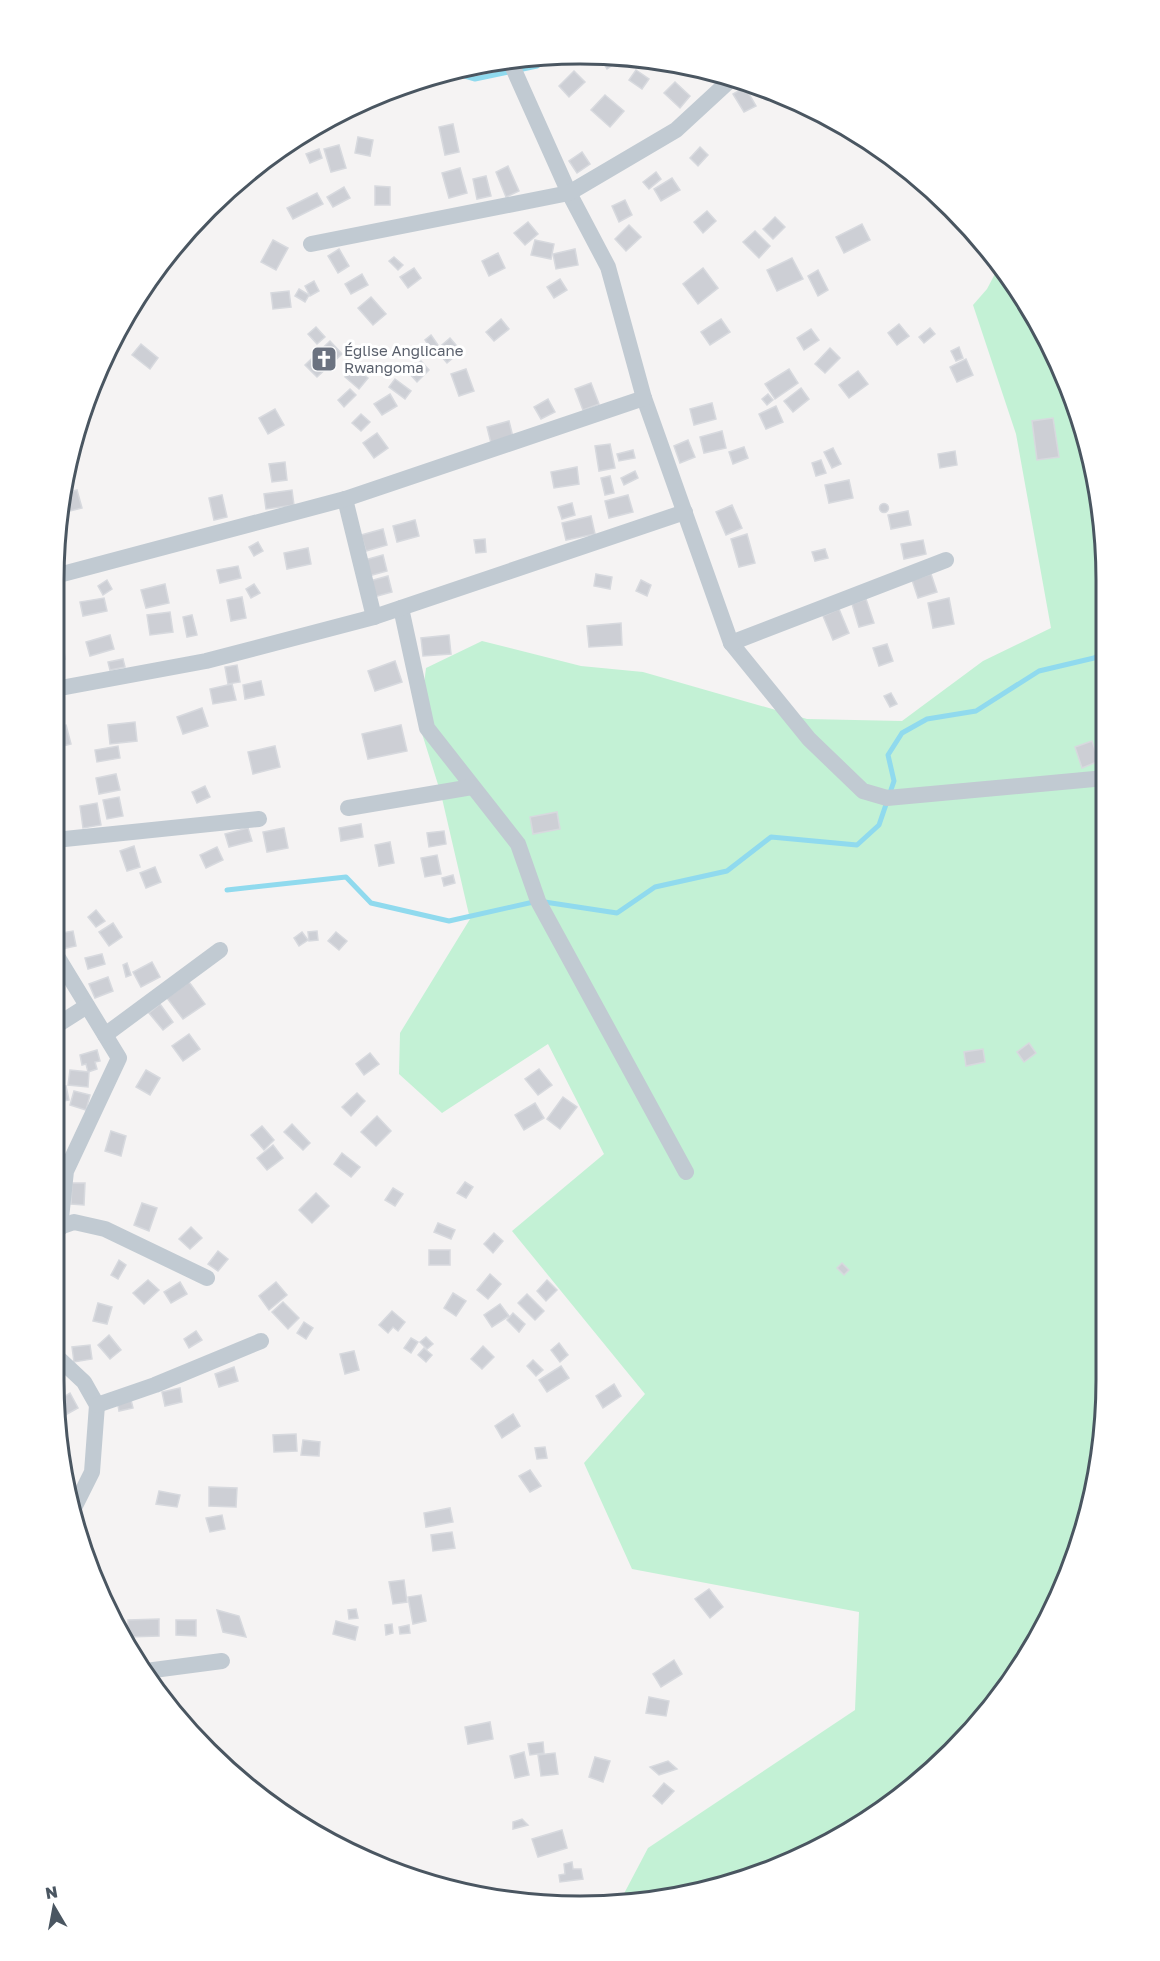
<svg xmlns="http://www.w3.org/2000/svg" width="1160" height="1961" font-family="'Golos Text',sans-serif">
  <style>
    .green { fill: #c3f1d5 }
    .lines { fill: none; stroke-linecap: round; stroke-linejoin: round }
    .stream { stroke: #90daee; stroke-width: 5 }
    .building { fill: #cdcfd5; stroke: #d7d9de; stroke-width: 1.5 }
    .minor { stroke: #c1cad2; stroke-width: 16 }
    .labels { text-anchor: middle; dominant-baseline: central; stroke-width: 6; stroke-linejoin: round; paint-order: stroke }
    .worship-label { font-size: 15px; fill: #5b616d; stroke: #fff; text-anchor: start }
    .rim { fill: none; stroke: #4a5661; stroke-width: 3 }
  </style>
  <rect width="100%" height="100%" fill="#f5f3f3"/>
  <path class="green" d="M998,268L1035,317L1078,411L1105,545V1416L1078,1550L1018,1673L927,1777L781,1867L618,1905L648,1848L855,1710L859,1612L632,1569L584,1463L645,1394L512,1231L604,1154L548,1044L442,1113L399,1074L400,1033L470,919L441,794L419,724L426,668L482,641L581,666L643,672L807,719L902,721L983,661L1051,628L1016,434L973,305L987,289Z"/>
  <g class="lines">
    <g class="stream">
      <path d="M451,72L475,79L537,66L548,57"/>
      <path d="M227,890L346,877L371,903L449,921L538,901L617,913L655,887L727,871L771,837L857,845L879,825L894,781L888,755L902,733L927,719L976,711L1039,671L1094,658L1105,651"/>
    </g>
  </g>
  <g class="building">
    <path d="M610,57L620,60L607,69L603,62Z"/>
    <path d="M636,70L649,79L642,89L629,80Z"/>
    <path d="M574,71L585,82L569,97L559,86Z"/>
    <path d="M675,82L690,96L680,108L664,93Z"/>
    <path d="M745,87L756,106L744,112L733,94Z"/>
    <path d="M605,95L624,111L610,127L591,110Z"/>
    <path d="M453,124L459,152L445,155L439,127Z"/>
    <path d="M358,137L373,140L370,156L355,153Z"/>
    <path d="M339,145L346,168L331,172L324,149Z"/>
    <path d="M700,147L708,155L698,166L690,158Z"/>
    <path d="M319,149L322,158L310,163L306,154Z"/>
    <path d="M582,152L590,164L577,173L569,161Z"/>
    <path d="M508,166L519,191L506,197L496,172Z"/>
    <path d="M460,168L467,193L449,198L442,173Z"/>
    <path d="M656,172L661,179L649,189L643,182Z"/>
    <path d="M486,176L491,196L477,199L473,179Z"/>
    <path d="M672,178L680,190L661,201L654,189Z"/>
    <path d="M375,186L390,187V205H375Z"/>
    <path d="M344,187L350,198L333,207L327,197Z"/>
    <path d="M317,193L323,204L293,219L287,208Z"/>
    <path d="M625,200L632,215L619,222L612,206Z"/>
    <path d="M707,211L716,221L703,233L694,222Z"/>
    <path d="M775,217L785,227L773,239L763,229Z"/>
    <path d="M528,222L538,234L525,245L514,233Z"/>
    <path d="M862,224L870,240L844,253L836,237Z"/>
    <path d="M629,225L641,237L626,251L615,239Z"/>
    <path d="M755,231L770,246L759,258L743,242Z"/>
    <path d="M273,240L288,248L276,270L261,262Z"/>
    <path d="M535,240L554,244L551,259L531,255Z"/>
    <path d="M339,249L349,266L338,273L328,256Z"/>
    <path d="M575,249L578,265L556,269L553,254Z"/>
    <path d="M498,253L505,268L489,276L482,261Z"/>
    <path d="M394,257L403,265L398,270L389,261Z"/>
    <path d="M792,258L803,279L777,291L767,270Z"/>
    <path d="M414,268L421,278L408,288L400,277Z"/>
    <path d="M703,268L718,288L698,304L683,284Z"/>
    <path d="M818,270L828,290L818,296L808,276Z"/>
    <path d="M362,274L368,285L351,294L345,284Z"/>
    <path d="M560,279L567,290L554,298L547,287Z"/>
    <path d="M314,281L319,291L310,296L305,286Z"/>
    <path d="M299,289L309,295L305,302L295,296Z"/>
    <path d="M289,291L291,307L273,309L271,293Z"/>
    <path d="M371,297L386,314L373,325L358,308Z"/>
    <path d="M501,319L509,329L494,341L486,332Z"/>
    <path d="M721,319L730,332L710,345L701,332Z"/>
    <path d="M899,324L909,336L897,345L888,333Z"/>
    <path d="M316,327L325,337L317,344L308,334Z"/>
    <path d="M930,328L935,334L924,343L919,337Z"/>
    <path d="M811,329L819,340L804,350L797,338Z"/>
    <path d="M431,335L438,345L432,350L425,340Z"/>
    <path d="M450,338L461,351L447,363L436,350Z"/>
    <path d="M330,341L342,354L317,377L305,365Z"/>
    <path d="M141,344L158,358L150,369L132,355Z"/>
    <path d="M959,347L963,358L956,361L951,351Z"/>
    <path d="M830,348L840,358L825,373L815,364Z"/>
    <path d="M966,359L973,375L957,382L950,367Z"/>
    <path d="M421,361L429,370L417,382L408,372Z"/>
    <path d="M354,366L368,378L359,389L345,377Z"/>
    <path d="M466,369L474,391L459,396L451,374Z"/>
    <path d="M789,369L798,383L775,399L765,384Z"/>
    <path d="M858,371L868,384L849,398L839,385Z"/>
    <path d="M395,379L411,391L405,399L389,387Z"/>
    <path d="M591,383L599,404L583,410L575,389Z"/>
    <path d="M801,388L809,399L793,412L784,401Z"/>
    <path d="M350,389L356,395L344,407L338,400Z"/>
    <path d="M390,394L397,406L382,415L374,404Z"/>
    <path d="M768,394L773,400L767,405L762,399Z"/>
    <path d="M548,399L555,412L541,419L534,407Z"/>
    <path d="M712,403L716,419L694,425L690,409Z"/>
    <path d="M776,406L783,422L766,429L759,414Z"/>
    <path d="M275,409L284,425L268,434L259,418Z"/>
    <path d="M361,414L370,422L361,431L352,423Z"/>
    <path d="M1053,418L1059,457L1037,460L1032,421Z"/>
    <path d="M509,421L513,437L491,443L487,427Z"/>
    <path d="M722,431L726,448L704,453L700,437Z"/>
    <path d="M377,433L388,448L374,458L363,443Z"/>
    <path d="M688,440L695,457L680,463L674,446Z"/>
    <path d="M610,444L615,468L599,471L595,446Z"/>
    <path d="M744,447L748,458L733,464L729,452Z"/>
    <path d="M833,448L841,464L832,468L824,452Z"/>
    <path d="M633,450L635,458L619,461L617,454Z"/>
    <path d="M955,451L957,465L940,468L938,454Z"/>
    <path d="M821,460L826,473L816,476L812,463Z"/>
    <path d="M285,462L287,480L272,482L269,464Z"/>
    <path d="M577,467L579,484L554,488L551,472Z"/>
    <path d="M635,471L638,478L624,485L621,478Z"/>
    <path d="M610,476L614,493L605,495L601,478Z"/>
    <path d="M849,480L853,498L829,503L825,485Z"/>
    <path d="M77,490L82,508L62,513L66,493Z"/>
    <path d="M292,490L294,505L266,509L264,494Z"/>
    <path d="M222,495L227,517L214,520L209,498Z"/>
    <path d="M628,495L633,512L609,518L605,501Z"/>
    <path d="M572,503L575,515L562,519L558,507Z"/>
    <circle cx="884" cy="508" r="4.5"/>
    <path d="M732,505L742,528L726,535L716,512Z"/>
    <path d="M908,511L911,525L891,529L888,515Z"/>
    <path d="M591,516L595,534L566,540L562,523Z"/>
    <path d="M415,520L419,536L397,542L393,526Z"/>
    <path d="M383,529L387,545L366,551L361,535Z"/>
    <path d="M747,534L755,563L739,567L731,539Z"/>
    <path d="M485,539L486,552L476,553L474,540Z"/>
    <path d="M923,540L926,554L904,559L901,544Z"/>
    <path d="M258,542L263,551L254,556L249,547Z"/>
    <path d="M308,548L311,564L287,569L284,553Z"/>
    <path d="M825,549L828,558L815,561L812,552Z"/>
    <path d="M383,555L387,571L365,577L361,561Z"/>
    <path d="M238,566L241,578L220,583L217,570Z"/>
    <path d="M596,574L612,577L610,589L594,586Z"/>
    <path d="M931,574L937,592L918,598L912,580Z"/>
    <path d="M388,576L392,592L370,598L366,582Z"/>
    <path d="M107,580L112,589L103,595L98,586Z"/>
    <path d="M641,580L651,585L647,596L636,591Z"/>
    <path d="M165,584L169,603L146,608L141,590Z"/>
    <path d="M254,584L260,593L251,598L246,589Z"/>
    <path d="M242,597L246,618L231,621L227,600Z"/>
    <path d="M104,598L107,611L83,616L80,602Z"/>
    <path d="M949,598L954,624L933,628L928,603Z"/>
    <path d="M866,599L874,623L859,627L852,604Z"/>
    <path d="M839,609L849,633L833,640L823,616Z"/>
    <path d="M170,612L173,632L150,635L147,615Z"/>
    <path d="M192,615L197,635L187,637L183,617Z"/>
    <path d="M621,623L622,645L589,647L587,626Z"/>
    <path d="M110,635L114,649L90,656L86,642Z"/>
    <path d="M449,635L451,654L423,656L421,638Z"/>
    <path d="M63,642L65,659L55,660V643Z"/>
    <path d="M887,644L893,661L879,666L873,648Z"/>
    <path d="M123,659L125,667L110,670L108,662Z"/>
    <path d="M395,661L402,682L375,691L368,671Z"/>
    <path d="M237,665L240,682L228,684L225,667Z"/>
    <path d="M261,681L264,695L245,699L243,685Z"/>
    <path d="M232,684L236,700L213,704L210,689Z"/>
    <path d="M891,693L897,704L890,707L884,696Z"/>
    <path d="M202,708L208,726L183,734L177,717Z"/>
    <path d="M135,722L137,741L110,744L108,725Z"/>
    <path d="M66,725L71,744L55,748V727Z"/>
    <path d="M401,725L407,751L368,759L362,734Z"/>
    <path d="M1092,741L1099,761L1082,768L1075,747Z"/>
    <path d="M118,746L120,758L97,762L95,750Z"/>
    <path d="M275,746L280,767L253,774L248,752Z"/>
    <path d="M116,774L120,790L99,794L96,778Z"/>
    <path d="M205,786L210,797L197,803L192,792Z"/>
    <path d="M119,797L123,816L107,819L103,800Z"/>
    <path d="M97,803L101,825L83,828L80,806Z"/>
    <path d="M557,812L560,829L533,834L530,817Z"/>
    <path d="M361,824L363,837L341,841L339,828Z"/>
    <path d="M248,828L252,841L229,847L225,834Z"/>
    <path d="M284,828L288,848L267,852L263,832Z"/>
    <path d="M444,831L446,844L429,847L427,833Z"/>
    <path d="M390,842L394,863L379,866L375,845Z"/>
    <path d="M134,846L140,867L127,871L120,851Z"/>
    <path d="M217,847L223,860L206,868L200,855Z"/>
    <path d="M437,855L441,874L425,877L421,858Z"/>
    <path d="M155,867L161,882L146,888L140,873Z"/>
    <path d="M453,875L455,883L444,886L442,878Z"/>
    <path d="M96,910L105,921L96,927L88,917Z"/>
    <path d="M113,923L122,937L109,946L99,932Z"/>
    <path d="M73,931L76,946L57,950L55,934Z"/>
    <path d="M317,931L318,940L309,941L308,932Z"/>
    <path d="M302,932L308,940L299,946L294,938Z"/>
    <path d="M336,932L347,941L339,950L328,941Z"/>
    <path d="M102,954L105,964L88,969L85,958Z"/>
    <path d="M152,962L160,977L141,987L133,972Z"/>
    <path d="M127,963L131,975L126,977L123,965Z"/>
    <path d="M108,977L113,991L95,998L89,984Z"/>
    <path d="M189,982L205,1004L183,1019L167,998Z"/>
    <path d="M160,1004L173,1022L163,1030L149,1013Z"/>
    <path d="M189,1034L200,1049L183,1061L172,1046Z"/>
    <path d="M1029,1043L1036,1053L1024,1062L1017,1052Z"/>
    <path d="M983,1049L985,1062L966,1066L964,1052Z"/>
    <path d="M97,1050L100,1061L95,1062L97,1069L88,1072L86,1064L82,1065L80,1055Z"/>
    <path d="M370,1053L379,1064L364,1075L356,1064Z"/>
    <path d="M539,1069L552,1085L538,1095L525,1079Z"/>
    <path d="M70,1070L89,1072L88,1087L68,1085Z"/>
    <path d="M146,1070L160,1078L150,1095L136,1087Z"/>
    <path d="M66,1086L69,1100L54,1103V1089Z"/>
    <path d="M74,1091L90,1095L86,1110L70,1105Z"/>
    <path d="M357,1093L365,1101L351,1116L342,1107Z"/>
    <path d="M563,1097L577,1107L560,1129L547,1119Z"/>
    <path d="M535,1103L544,1118L524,1130L515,1115Z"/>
    <path d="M377,1116L391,1131L376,1146L361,1132Z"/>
    <path d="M292,1124L310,1143L303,1150L284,1132Z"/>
    <path d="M262,1126L274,1140L264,1150L251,1135Z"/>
    <path d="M111,1131L126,1136L121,1156L105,1151Z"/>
    <path d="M273,1145L283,1158L267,1170L257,1158Z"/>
    <path d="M342,1153L360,1167L351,1177L334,1164Z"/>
    <path d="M465,1182L473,1187L466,1198L457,1193Z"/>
    <path d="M72,1183H85L84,1205L71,1204Z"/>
    <path d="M393,1188L403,1194L395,1206L385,1200Z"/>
    <path d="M316,1193L329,1206L312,1223L299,1210Z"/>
    <path d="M142,1203L157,1208L149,1231L134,1225Z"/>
    <path d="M438,1223L455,1230L451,1239L434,1232Z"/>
    <path d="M191,1227L202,1238L190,1249L179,1239Z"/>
    <path d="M494,1233L503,1241L493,1253L484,1244Z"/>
    <rect x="429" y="1250" width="21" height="15"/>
    <path d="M218,1251L228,1259L218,1271L208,1264Z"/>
    <path d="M119,1260L126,1265L118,1279L111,1275Z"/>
    <path d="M842,1263L849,1270L844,1275L837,1268Z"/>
    <path d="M490,1274L501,1284L488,1299L477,1290Z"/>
    <path d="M148,1280L159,1290L144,1304L133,1293Z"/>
    <path d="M547,1280L557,1290L546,1301L537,1291Z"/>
    <path d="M180,1282L187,1294L171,1303L164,1292Z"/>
    <path d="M276,1282L287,1295L269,1310L259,1296Z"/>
    <path d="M453,1293L466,1301L456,1316L444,1308Z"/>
    <path d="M527,1294L544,1311L535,1320L518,1303Z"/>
    <path d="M283,1302L299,1318L288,1329L272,1312Z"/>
    <path d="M98,1303L112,1307L107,1324L93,1321Z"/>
    <path d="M500,1304L509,1316L492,1327L484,1315Z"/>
    <path d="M392,1311L405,1322L398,1331L393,1327L388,1333L379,1325Z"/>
    <path d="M513,1313L525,1324L519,1332L507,1320Z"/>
    <path d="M304,1322L313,1328L306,1339L297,1333Z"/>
    <path d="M196,1331L202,1340L189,1348L184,1339Z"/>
    <path d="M109,1335L121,1350L110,1359L98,1345Z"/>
    <path d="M426,1337L433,1344L427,1349L420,1342Z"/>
    <path d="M411,1338L418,1342L411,1353L404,1348Z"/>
    <path d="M559,1343L568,1355L560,1362L551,1350Z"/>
    <path d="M90,1345L92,1359L74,1362L72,1347Z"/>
    <path d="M483,1346L494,1357L482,1369L471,1359Z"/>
    <path d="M424,1348L432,1355L426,1362L418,1355Z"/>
    <path d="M354,1351L359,1370L345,1374L340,1354Z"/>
    <path d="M533,1360L543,1370L536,1376L527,1366Z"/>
    <path d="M561,1366L569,1378L547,1392L539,1380Z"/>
    <path d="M234,1367L238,1381L219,1387L215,1374Z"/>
    <path d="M614,1384L621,1396L603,1408L596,1396Z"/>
    <path d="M180,1388L182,1402L165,1406L162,1392Z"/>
    <path d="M70,1393L78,1408L60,1418L57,1401Z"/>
    <path d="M130,1396L133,1408L119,1411L117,1399Z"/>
    <path d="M1098,1412H1105L1102,1432H1098Z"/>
    <path d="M513,1414L520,1426L502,1438L495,1426Z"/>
    <path d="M296,1434L297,1451L274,1452L273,1435Z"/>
    <path d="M303,1440L320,1442L319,1456L301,1455Z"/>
    <path d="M545,1447L547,1458L537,1459L535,1448Z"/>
    <path d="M530,1470L541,1486L530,1492L519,1476Z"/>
    <path d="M209,1487L237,1488L236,1507L209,1506Z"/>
    <path d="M159,1491L180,1495L177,1507L156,1504Z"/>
    <path d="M450,1508L453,1522L426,1527L424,1513Z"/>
    <path d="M222,1515L225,1529L210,1532L206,1518Z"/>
    <path d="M452,1532L455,1548L433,1551L431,1535Z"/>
    <path d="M404,1580L407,1602L393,1604L389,1582Z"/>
    <path d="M709,1589L723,1607L710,1618L695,1599Z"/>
    <path d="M421,1595L426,1621L413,1624L408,1597Z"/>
    <path d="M356,1609L358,1618L349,1619L348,1610Z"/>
    <path d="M217,1610L239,1616L246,1637L223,1632Z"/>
    <path d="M159,1619V1636L128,1637V1620Z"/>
    <path d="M176,1620H196V1636L176,1635Z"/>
    <path d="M336,1621L358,1627L355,1640L333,1634Z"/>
    <path d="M392,1624L393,1633L386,1635L385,1625Z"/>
    <path d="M409,1625L410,1633L400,1634L399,1627Z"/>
    <path d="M674,1660L682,1674L661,1687L653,1674Z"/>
    <path d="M157,1690L165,1691V1703L162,1701Z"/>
    <path d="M649,1697L669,1701L666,1716L646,1713Z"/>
    <path d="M490,1722L493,1739L468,1744L465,1727Z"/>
    <path d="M543,1742L544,1753L530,1755L528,1744Z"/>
    <path d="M524,1752L529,1775L515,1778L510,1756Z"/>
    <path d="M555,1753L558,1774L541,1776L538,1755Z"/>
    <path d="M595,1757L610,1761L603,1782L589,1777Z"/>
    <path d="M668,1761L677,1769L659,1775L650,1767Z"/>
    <path d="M664,1783L674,1791L662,1804L653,1796Z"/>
    <path d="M522,1819L528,1825L513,1829V1822Z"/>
    <path d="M562,1830L567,1848L538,1857L532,1839Z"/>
    <path d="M572,1862L573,1869H581L583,1879L560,1882L559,1875L565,1874L564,1864Z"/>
  </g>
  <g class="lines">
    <g class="minor">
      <path d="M510,61L569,193L608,267L644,398L731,643L809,739L863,791L887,798L1105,778"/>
      <path d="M311,244L569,193L676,130L727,83"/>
      <path d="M345,499L374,617"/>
      <path d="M55,576L345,499L644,398"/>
      <path d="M401,608L427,728L518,844L538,901L686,1172"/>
      <path d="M731,643L946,560"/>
      <path d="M55,689L206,661L374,617L685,512"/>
      <path d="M348,808L472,787"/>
      <path d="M55,840L259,819"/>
      <path d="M55,953L119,1058L66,1171L60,1228"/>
      <path d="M54,1027L87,1006"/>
      <path d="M105,1035L220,950"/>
      <path d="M54,1229L74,1222L105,1229L207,1278"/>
      <path d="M54,1354L84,1382L97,1405L92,1472L75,1506"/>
      <path d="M97,1405L155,1385L261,1341"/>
      <path d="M146,1671L222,1661"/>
    </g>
  </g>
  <defs>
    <g id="church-square" transform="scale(1.35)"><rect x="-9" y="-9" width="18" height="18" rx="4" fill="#6b7280" stroke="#fff"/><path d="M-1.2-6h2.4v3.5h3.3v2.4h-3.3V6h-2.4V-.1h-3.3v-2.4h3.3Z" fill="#fff"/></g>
  </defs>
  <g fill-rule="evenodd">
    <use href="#church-square" x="324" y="359"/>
  </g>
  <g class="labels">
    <g class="worship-label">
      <text x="344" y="350">Église Anglicane<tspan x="344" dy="17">Rwangoma</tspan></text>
    </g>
  </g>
  <path d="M0 0H1160V1961H0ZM580 64H580A516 516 0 0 1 1096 580V1380A516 516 0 0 1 580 1896H580A516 516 0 0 1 64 1380V580A516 516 0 0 1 580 64Z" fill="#fff" fill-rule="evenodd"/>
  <path class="rim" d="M580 64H580A516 516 0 0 1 1096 580V1380A516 516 0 0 1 580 1896H580A516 516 0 0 1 64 1380V580A516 516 0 0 1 580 64Z"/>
  <g transform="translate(54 1907) rotate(350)" stroke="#ffffff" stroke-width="4.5" paint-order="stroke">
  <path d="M0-4.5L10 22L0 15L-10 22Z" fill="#4a5661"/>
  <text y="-9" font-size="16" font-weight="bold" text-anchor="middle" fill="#4a5661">N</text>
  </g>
</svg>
